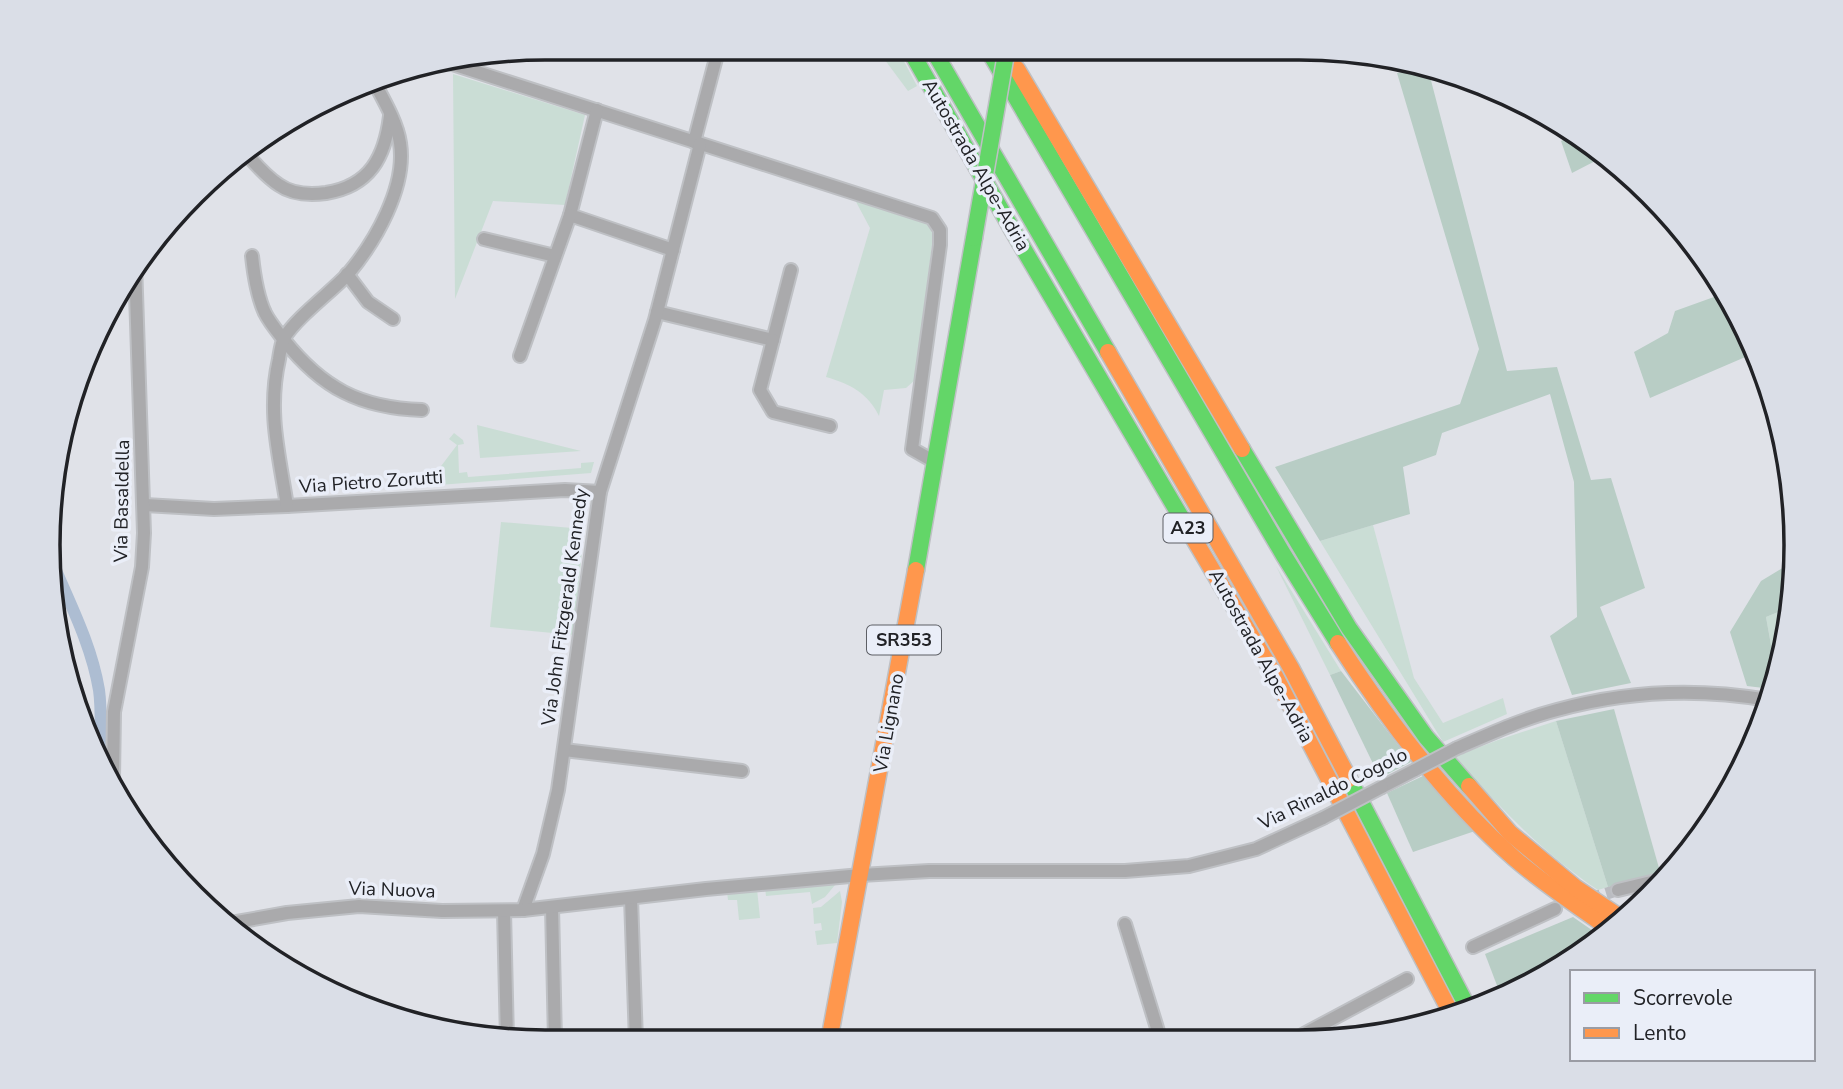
<svg xmlns="http://www.w3.org/2000/svg" width="1843" height="1089" font-family="'Nunito Sans',sans-serif">
  <style>
    .green { fill: #caddd5 }
    .forest { fill: #b8cdc5 }
    .lines { fill: none; stroke-linecap: round; stroke-linejoin: round }
    .canal { stroke: #adbdd2; stroke-width: 12 }
    .street-tunnel { stroke: #babcc1; stroke-width: 12; stroke-dasharray: 12 6; stroke-linecap: butt }
    .street-casing { stroke: #bec0c4; stroke-width: 16 }
    .fast-casing { stroke: #bec0c4; stroke-width: 19 }
    .slow-casing { stroke: #bec0c4; stroke-width: 19 }
    .street { stroke: #aaaaac; stroke-width: 12 }
    .fast { stroke: #63d668; stroke-width: 16 }
    .slow { stroke: #ff974d; stroke-width: 16 }
    .street-bridge-casing { stroke: #bec0c4; stroke-width: 16; stroke-linecap: butt }
    .fast-bridge-casing { stroke: #bec0c4; stroke-width: 19; stroke-linecap: butt }
    .street-bridge { stroke: #aaaaac; stroke-width: 12 }
    .fast-bridge { stroke: #63d668; stroke-width: 16 }
    .labels { text-anchor: middle; dominant-baseline: central; stroke-width: 7; stroke-linejoin: round; paint-order: stroke }
    .shield { fill: #eaeef8; stroke: #5d5f65; stroke-width: 2 }
    .shield-label { font-size: 18px; font-weight: bold; fill: #212226 }
    .street-label { font-size: 19px; fill: #212226; stroke: #eaeef8 }
    .rim { fill: none; stroke: #212226; stroke-width: 3.5 }
  </style>
  <rect width="100%" height="100%" fill="#e0e2e8"/>
  <g class="green">
    <path d="M876,48H897L917,86L908,91Z"/>
    <path d="M453,74L585,115L565,205L493,201L455,299Z"/>
    <path d="M854,198L926,221L930,225L933,237L915,380L906,388L884,390L879,416C868,393 850,384 826,377L870,228Z"/>
    <path d="M477,425L581,451L480,458Z"/>
    <path d="M454,433L463,440L464,444L458,445L459,473L467,472L468,477L581,468V463L594,462L591,473L426,486L457,445L449,439Z"/>
    <path d="M501,522L584,529L574,635L490,627Z"/>
    <path d="M1373,525L1414,678L1443,723L1503,698L1507,714L1443,742L1320,541Z"/>
    <path d="M1276,566L1341,671L1330,675Z"/>
    <path d="M1790,607L1786,641L1776,673L1766,617Z"/>
    <path d="M1556,721L1608,887L1598,890C1542,853 1499,806 1454,757L1498,740Z"/>
    <path d="M829,883L835,885L825,897L812,904L810,892L766,896L765,888Z"/>
    <path d="M757,889L760,918L739,920L737,900H728L727,892Z"/>
    <path d="M840,891L842,902L837,943L817,945L815,931L822,930L821,923L814,924L813,908L821,907Z"/>
  </g>
  <g class="forest">
    <path d="M1428,69L1507,371L1557,367L1591,480L1611,478L1645,588L1600,607L1631,683L1572,695L1550,636L1577,617L1574,482L1550,394L1442,433L1436,455L1403,467L1410,514L1320,541L1275,467L1460,404L1479,349L1397,73Z"/>
    <path d="M1577,133L1605,156L1572,173L1561,141Z"/>
    <path d="M1725,293L1757,352L1650,398L1634,352L1668,333L1675,311Z"/>
    <path d="M1794,561L1790,607L1766,617L1776,673L1772,689L1747,686L1730,632L1761,581Z"/>
    <path d="M1341,671L1411,762L1380,778L1330,675Z"/>
    <path d="M1614,709L1661,875L1608,887L1556,721Z"/>
    <path d="M1425,775L1475,831L1413,852L1387,793Z"/>
    <path d="M1573,917L1599,935L1547,975L1501,996L1485,954Z"/>
  </g>
  <g class="lines">
    <path class="canal" d="M49,554C67,598 91,642 99,690C102,711 100,734 101,755"/>
    <path class="street-tunnel" d="M1589,899L1618,890"/>
    <g class="street-casing">
      <g id="street">
        <path d="M449,63L932,218L940,230V245L912,449L935,462"/>
        <path d="M597,110L570,215L673,250"/>
        <path d="M694,142L719,47"/>
        <path d="M251,159C259,168 268,178 279,185C293,195 310,195 326,193C370,186 385,157 390,116"/>
        <path d="M484,239L555,256"/>
        <path d="M252,256C254,275 257,296 265,313C270,323 277,331 284,340C322,388 360,408 422,410"/>
        <path d="M347,274L368,302L393,319"/>
        <path d="M657,312L773,340L791,270"/>
        <path d="M773,340L760,390L773,412L830,426"/>
        <path d="M520,356L570,215"/>
        <path d="M145,505L214,509L287,506L565,490L600,492"/>
        <path d="M287,506C279,454 267,412 279,359C280,353 281,344 284,338C297,317 330,293 348,274C375,242 407,187 400,143C397,122 383,99 373,80"/>
        <path d="M1457,748C1490,734 1522,719 1557,710C1626,691 1698,688 1768,700"/>
        <path d="M564,750L742,771"/>
        <path d="M113,778L114,712L142,567L144,533L135,263"/>
        <path d="M1382,787L1415,770"/>
        <path d="M1618,890L1664,879"/>
        <path d="M631,898L636,1041"/>
        <path d="M552,907L555,1041"/>
        <path d="M523,910L543,854L558,790L600,492L655,320L700,144"/>
        <path d="M504,911L507,1040"/>
        <path d="M231,923L287,913L359,906L442,911L523,910L706,889L861,875L929,871H1125L1189,866L1256,849L1323,818"/>
        <path d="M1125,924L1161,1041"/>
        <path d="M1473,947L1555,909"/>
        <path d="M1291,1041L1407,979"/>
      </g>
    </g>
    <g class="fast-casing">
      <g id="fast">
        <path d="M909,48L1013,231L1185,524"/>
        <path d="M932,48L1108,352"/>
        <path d="M987,48L1283,554L1338,643"/>
        <path d="M1242,449L1349,628L1426,737L1469,786"/>
        <path d="M916,570L974,238"/>
        <path d="M1349,779L1469,1010"/>
      </g>
    </g>
    <g class="slow-casing">
      <g id="slow">
        <path d="M1017,69L1242,449"/>
        <path d="M1108,352L1291,668L1349,779"/>
        <path d="M1185,524L1275,676L1453,1017"/>
        <path d="M1338,643C1388,721 1445,797 1514,858C1544,884 1577,906 1609,928"/>
        <path d="M1469,786L1510,833L1576,888L1621,918"/>
        <path d="M829,1041L916,570"/>
      </g>
    </g>
    <use href="#street" class="street"/>
    <use href="#fast" class="fast"/>
    <use href="#slow" class="slow"/>
    <g class="street-bridge-casing">
      <g id="street-bridge">
        <path d="M1415,770L1457,748"/>
        <path d="M1323,818L1382,787"/>
      </g>
    </g>
    <g class="fast-bridge-casing">
      <path id="fast-bridge" d="M974,238L1007,48"/>
    </g>
    <use href="#street-bridge" class="street-bridge"/>
    <use href="#fast-bridge" class="fast-bridge"/>
  </g>
  <g class="labels">
    <g class="shield">
      <rect x="1163.5" y="513.5" width="49" height="29" rx="5"/>
      <rect x="867" y="625.5" width="74" height="29" rx="5"/>
    </g>
    <g class="shield-label">
      <text x="1188" y="528">A23</text>
      <text x="904" y="640">SR353</text>
    </g>
    <g class="street-label">
      <text transform="translate(976 165) rotate(60)">Autostrada Alpe-Adria</text>
      <text transform="translate(371 482) rotate(-4)">Via Pietro Zorutti</text>
      <text transform="translate(122 501) rotate(-89)">Via Basaldella</text>
      <text transform="translate(565 607) rotate(-82)">Via John Fitzgerald Kennedy</text>
      <text transform="translate(1261 656) rotate(61)">Autostrada Alpe-Adria</text>
      <text transform="translate(889 723) rotate(-80)">Via Lignano</text>
      <text transform="translate(1333 789) rotate(-26)">Via Rinaldo Cogolo</text>
      <text transform="translate(392 890) rotate(2)">Via Nuova</text>
    </g>
  </g>
  <path d="M0 0H1843V1089H0ZM545 60H1299A485 485 0 0 1 1784 545V545A485 485 0 0 1 1299 1030H545A485 485 0 0 1 60 545V545A485 485 0 0 1 545 60Z" fill="#dadee7" fill-rule="evenodd"/>
  <path class="rim" d="M545 60H1299A485 485 0 0 1 1784 545V545A485 485 0 0 1 1299 1030H545A485 485 0 0 1 60 545V545A485 485 0 0 1 545 60Z"/>
  <rect x="1570" y="970" width="245" height="91" fill="#eaeef8" stroke="#9a9ca4" stroke-width="2"/>
  <rect x="1584" y="993" width="35" height="10" fill="#63d668" stroke="#9a9ca4" stroke-width="2"/>
  <text x="1633" y="1005" font-size="21" fill="#212226">Scorrevole</text>
  <rect x="1584" y="1028" width="35" height="10" fill="#ff974d" stroke="#9a9ca4" stroke-width="2"/>
  <text x="1633" y="1040" font-size="21" fill="#212226">Lento</text>
</svg>
